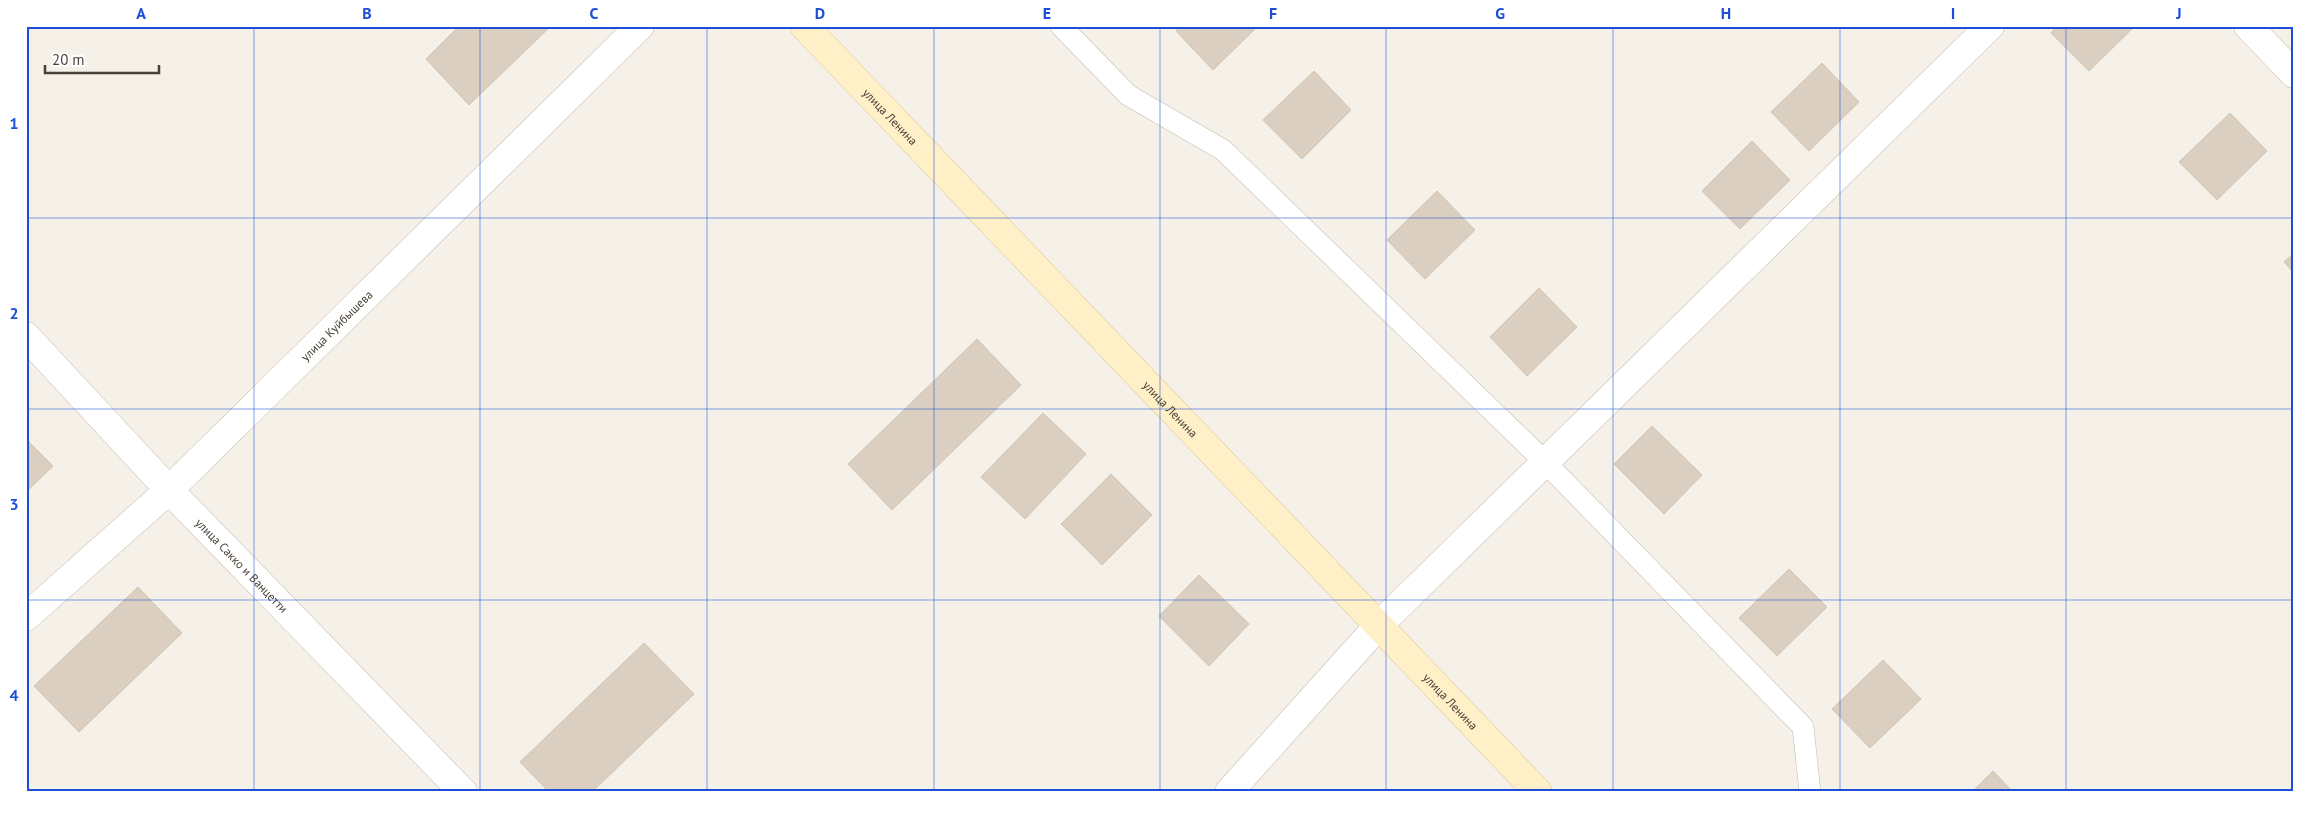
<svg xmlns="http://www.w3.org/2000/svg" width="2320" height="818" font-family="'PT Sans',sans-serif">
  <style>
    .building { fill: #dacfc0; stroke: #d2c4b0 }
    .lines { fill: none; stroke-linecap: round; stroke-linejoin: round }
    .service-casing { stroke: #c4bbad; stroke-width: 22 }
    .minor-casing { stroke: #c4bbad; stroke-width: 29 }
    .secondary-casing { stroke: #dac698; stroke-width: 29 }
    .service { stroke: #fff; stroke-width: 21 }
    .minor { stroke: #fff; stroke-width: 28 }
    .secondary { stroke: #fff0c8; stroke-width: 28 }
    .grid { fill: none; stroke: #1d4ed8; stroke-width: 1; stroke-opacity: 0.55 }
    .labels { text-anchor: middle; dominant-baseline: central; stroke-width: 4; stroke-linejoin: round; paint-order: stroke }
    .street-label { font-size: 12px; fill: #494136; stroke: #fff }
    .neatline { fill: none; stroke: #1d4ed8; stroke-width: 2 }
    .grid-label { font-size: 16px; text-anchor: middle; font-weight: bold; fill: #1d4ed8 }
  </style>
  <rect width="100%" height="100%" fill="#f5f1e8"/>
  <g class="building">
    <path d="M459,26H551L469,105L426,59Z"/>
    <path d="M1180,26H1258L1213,70L1176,31Z"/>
    <path d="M2057,26H2135L2089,71L2051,33Z"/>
    <path d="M1822,63L1859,102L1809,151L1771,112Z"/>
    <path d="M1314,71L1351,110L1302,159L1263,120Z"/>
    <path d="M2230,113L2267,151L2217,200L2179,162Z"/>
    <path d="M1752,141L1790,180L1740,229L1702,191Z"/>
    <path d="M1437,191L1475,230L1425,279L1387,240Z"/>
    <path d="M2294,253V273L2284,262Z"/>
    <path d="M1539,288L1577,327L1527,376L1490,337Z"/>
    <path d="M977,339L1021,385L892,510L848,464Z"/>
    <path d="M1043,413L1086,454L1025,519L981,477Z"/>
    <path d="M1652,426L1702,475L1664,514L1614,464Z"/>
    <path d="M26,439L53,466L26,492Z"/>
    <path d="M1111,474L1152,515L1102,565L1061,524Z"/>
    <path d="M1789,569L1827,607L1777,656L1739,618Z"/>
    <path d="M1199,575L1249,624L1209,666L1159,616Z"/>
    <path d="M138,587L182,633L79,732L34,686Z"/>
    <path d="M644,643L694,694L592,792H549L520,762Z"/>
    <path d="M1883,660L1921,699L1870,748L1832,709Z"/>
    <path d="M1993,771L2013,792H1972Z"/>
  </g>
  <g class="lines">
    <g class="service-casing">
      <path id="service" d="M1061,26L1128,95L1223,150L1544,461L1803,727L1810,792"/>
    </g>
    <g class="minor-casing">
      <g id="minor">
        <path d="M2248,26L2294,74"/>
        <path id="s1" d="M26,336L169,490L463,792"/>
        <path id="s2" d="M26,617L169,490L640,26"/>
        <path d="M1229,792L1378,626L1990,26"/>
      </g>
    </g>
    <g class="secondary-casing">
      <g id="secondary">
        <path id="s3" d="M804,26L1538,792"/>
      </g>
    </g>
    <use href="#service" class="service"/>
    <use href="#minor" class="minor"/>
    <use href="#secondary" class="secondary"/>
  </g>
  <path class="grid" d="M254,26V792M480,26V792M707,26V792M934,26V792M1160,26V792M1386,26V792M1613,26V792M1840,26V792M2066,26V792M26,218H2294M26,409H2294M26,600H2294"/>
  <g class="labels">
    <g class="street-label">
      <text stroke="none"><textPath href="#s3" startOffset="125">улица Ленина</textPath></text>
      <text stroke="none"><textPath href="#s2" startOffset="426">улица Куйбышева</textPath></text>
      <text stroke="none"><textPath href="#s3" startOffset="530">улица Ленина</textPath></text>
      <text stroke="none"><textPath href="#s1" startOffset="315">улица Сакко и Ванцетти</textPath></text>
      <text stroke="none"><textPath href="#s3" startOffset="935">улица Ленина</textPath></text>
    </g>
  </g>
  <rect width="2320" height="818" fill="none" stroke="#ffffff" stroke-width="55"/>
  <path d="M45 65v8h114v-8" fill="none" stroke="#494136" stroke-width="2.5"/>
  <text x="52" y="65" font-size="15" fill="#494136" stroke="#ffffff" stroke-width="4" paint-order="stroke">20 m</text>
  <rect x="28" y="28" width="2264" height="762" class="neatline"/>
  <g class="grid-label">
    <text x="141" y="19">A</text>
    <text x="367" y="19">B</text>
    <text x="594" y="19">C</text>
    <text x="820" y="19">D</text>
    <text x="1047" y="19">E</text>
    <text x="1273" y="19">F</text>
    <text x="1500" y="19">G</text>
    <text x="1726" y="19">H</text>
    <text x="1953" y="19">I</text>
    <text x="2179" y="19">J</text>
    <text x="14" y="129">1</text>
    <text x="14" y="319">2</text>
    <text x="14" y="510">3</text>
    <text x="14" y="701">4</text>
  </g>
</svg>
